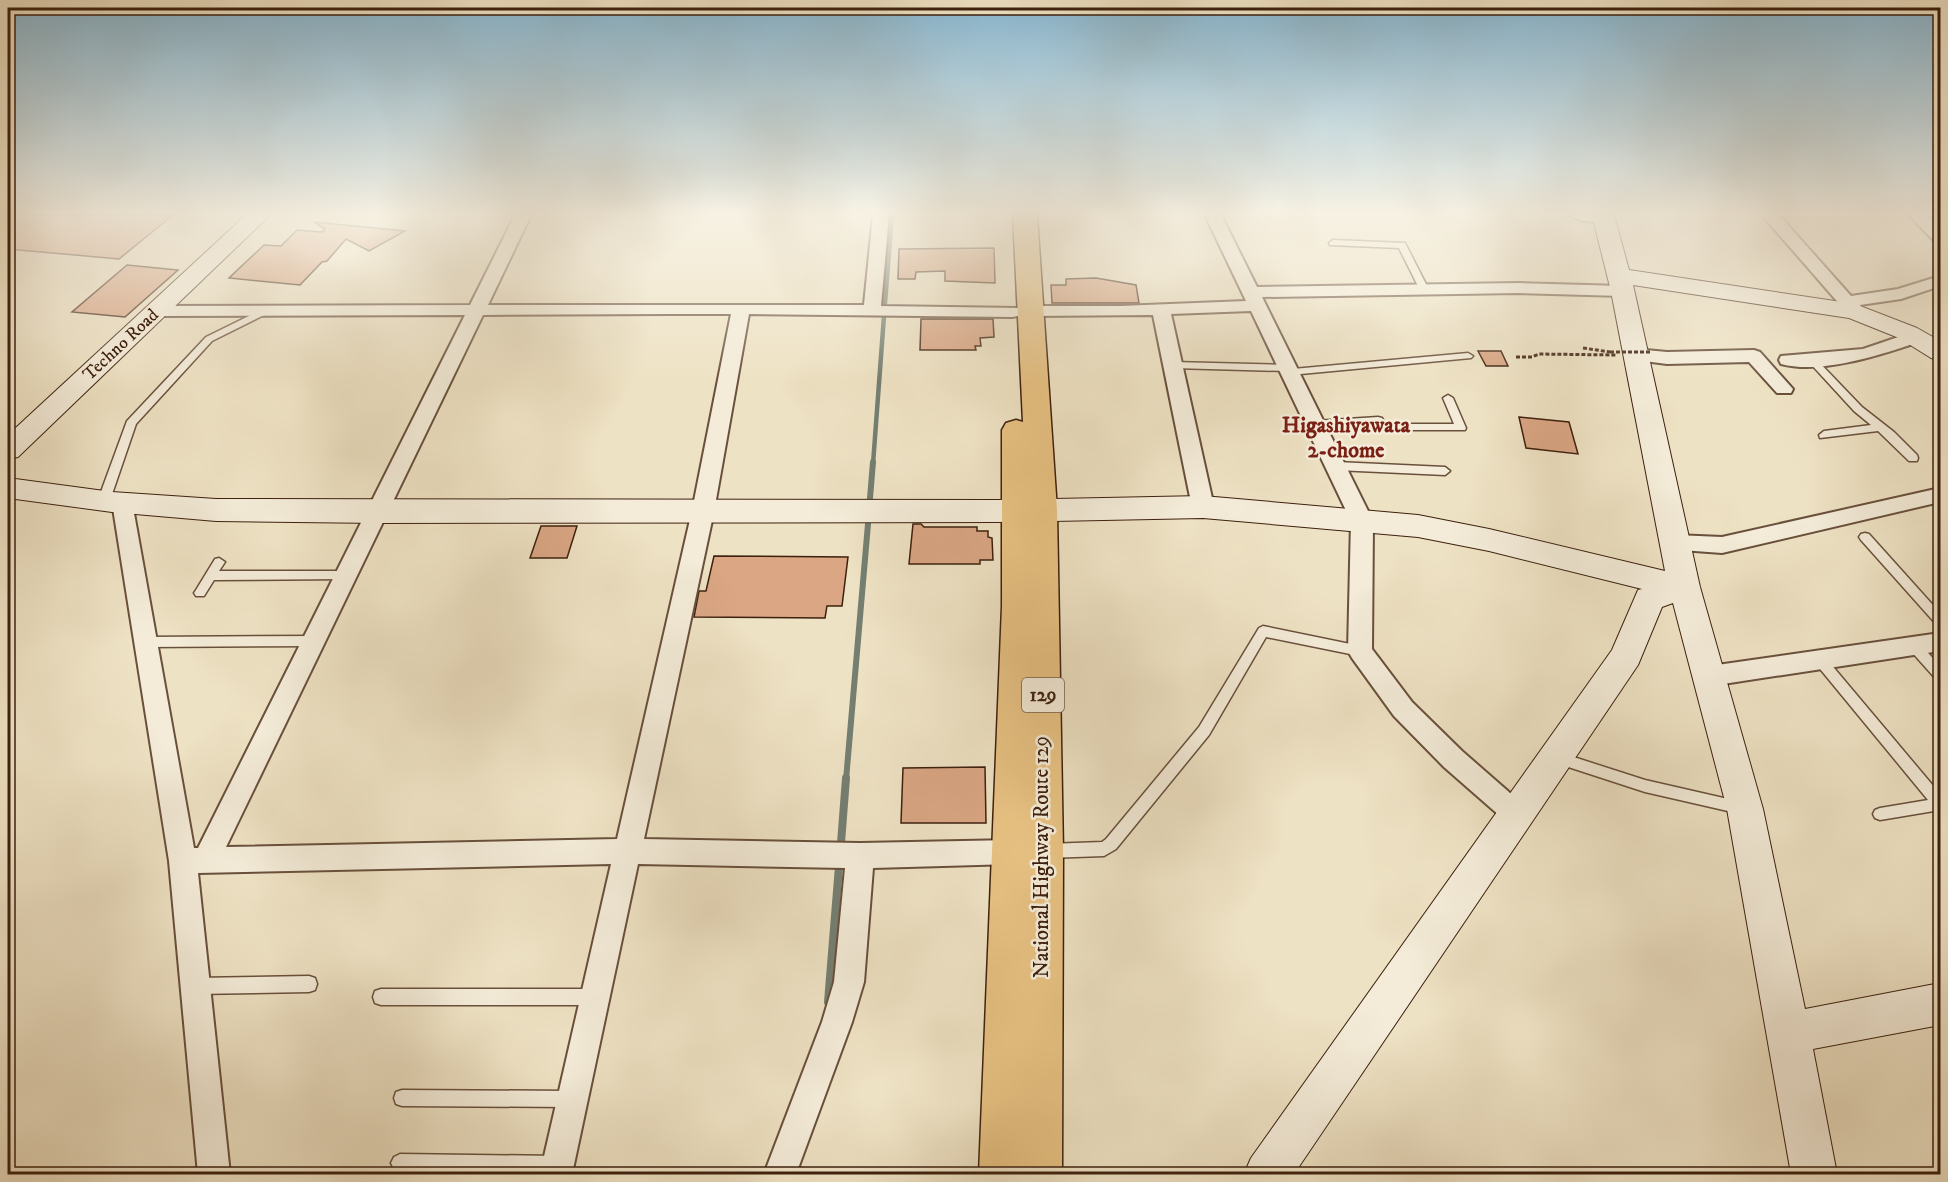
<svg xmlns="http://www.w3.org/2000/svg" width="1948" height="1182" font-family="'IM FELL DW Pica',serif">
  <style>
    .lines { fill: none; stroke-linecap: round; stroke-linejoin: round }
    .stream-far2 { stroke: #747f72; stroke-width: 4.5 }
    .stream-far1 { stroke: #747f72; stroke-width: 6 }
    .stream { stroke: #747f72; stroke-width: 8 }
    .building { fill: #daa684; stroke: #3d200e; stroke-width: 1.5 }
    .lane-casing { stroke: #69503c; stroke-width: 3 }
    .street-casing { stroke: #69503c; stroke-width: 4 }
    .secondary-casing { stroke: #3d200e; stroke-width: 2 }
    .highway-casing { stroke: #3d200e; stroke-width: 3 }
    .path { stroke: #3d200e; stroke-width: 3; stroke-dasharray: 4 2; stroke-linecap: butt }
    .lane { fill: #f4ecd9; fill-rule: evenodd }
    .street { fill: #f4ecd9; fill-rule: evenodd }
    .secondary { fill: #f4ecd9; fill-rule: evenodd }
    .highway { fill: #e7c182; fill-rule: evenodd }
    .path-bridge { stroke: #3d200e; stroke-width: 3; stroke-dasharray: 4 2; stroke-linecap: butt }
    .labels { text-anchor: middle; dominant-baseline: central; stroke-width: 5; stroke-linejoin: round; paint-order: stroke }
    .far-street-label { font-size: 18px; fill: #3d200e; stroke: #f4ecd9 }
    .shield { fill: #f4ecd9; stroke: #745d4b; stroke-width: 1.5 }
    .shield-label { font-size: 20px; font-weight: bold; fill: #3d200e }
    .street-label { font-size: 21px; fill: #3d200e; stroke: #f4ecd9 }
    .neighbourhood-label { font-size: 22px; font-weight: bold; fill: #7a1f14; stroke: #f4ecd9 }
  </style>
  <rect width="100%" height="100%" fill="#eee2c4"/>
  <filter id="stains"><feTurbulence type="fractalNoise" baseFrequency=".00333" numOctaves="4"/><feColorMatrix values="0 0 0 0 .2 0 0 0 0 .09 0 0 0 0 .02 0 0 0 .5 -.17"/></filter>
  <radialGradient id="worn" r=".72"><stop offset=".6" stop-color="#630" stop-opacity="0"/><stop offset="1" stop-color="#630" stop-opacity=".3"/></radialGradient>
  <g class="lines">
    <g class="stream-far2">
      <path d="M885,303L892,215"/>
      <path d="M873,464L884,316"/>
    </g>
    <g class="stream-far1">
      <path d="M870,498L873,462"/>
      <path d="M846,780L868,524"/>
    </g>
    <g class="stream">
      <path d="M841,843L846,778"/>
      <path d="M828,1002L839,866"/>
    </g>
  </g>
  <g class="building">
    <path d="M8,215H173L119,259L8,249Z"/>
    <path d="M314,222L405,231L369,251L346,239L327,261L322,262L300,285L229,278L264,245L281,246L297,230L322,232L325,229Z"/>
    <path d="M994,248L995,283L945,281V271L916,272L915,279H898L899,249Z"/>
    <path d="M127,265L178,270L125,317L72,312Z"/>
    <path d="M1096,278L1136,285L1139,303H1052L1051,285H1066V279Z"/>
    <path d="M921,319H993L994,337L980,338L981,346H975L976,350H920Z"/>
    <path d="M1478,351H1501L1508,366H1486Z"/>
    <path d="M1519,417L1569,422L1578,454L1526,448Z"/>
    <path d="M913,524H921L924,527H977V531H988V537L992,538L993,560H980V564H909Z"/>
    <path d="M541,526H577L567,558H530Z"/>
    <path d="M714,556L848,557L842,606H827L825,618L694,617L699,591H706Z"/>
    <path d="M985,767L986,823H901L903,768Z"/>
  </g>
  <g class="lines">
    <g class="lane-casing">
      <g id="lane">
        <path d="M1333,240L1405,243L1429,290L1424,293L1421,292L1399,248L1330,245L1329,243Z"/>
        <path d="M265,308L270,311L268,313L212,341L136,424L110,500L104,504L100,503L98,500L127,421L206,337Z"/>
        <path d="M1468,353L1473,356L1471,358L1290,375L1286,374V371L1173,368L1168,365L1173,362L1288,365L1292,366L1293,369Z"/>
        <path d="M1812,357L1815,358L1862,407L1894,432L1917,455L1918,458L1917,461H1909L1878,431L1820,438L1819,435L1824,431L1871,425L1854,411L1809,362V358Z"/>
        <path d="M1448,395L1453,398L1466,428L1465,430H1383L1379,429L1375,424L1315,427L1310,424L1315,421L1378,417L1382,418L1386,424H1454L1443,398Z"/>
        <path d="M1336,462L1445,467L1450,471L1445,475L1336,470L1331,466Z"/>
        <path d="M1865,533L1869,534L1940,613V626L1936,624L1861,540L1859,537L1861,534Z"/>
        <path d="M219,558L225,562L219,571H347L353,575L347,579L214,580L204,596H196L194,593L196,590L215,559Z"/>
        <path d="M1263,626L1360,646L1364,647L1366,651L1364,655L1360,656L1266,637L1209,735L1116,849L1104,856L1047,858L1042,856L1040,851L1042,846L1047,844L1102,842L1106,839L1199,727L1259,628Z"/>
        <path d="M315,636L319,637L321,641L319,645L315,646L146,647L142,646L140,642L142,638L146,637Z"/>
        <path d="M1914,641L1918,642L1940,666V679L1935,678L1910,650L1908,646L1910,642Z"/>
        <path d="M1820,655L1824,656L1940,794V810L1880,820L1875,818L1873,814L1875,810L1880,808L1928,800L1816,664L1814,660L1816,656Z"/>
        <path d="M1558,752L1645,780L1741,802L1746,804L1748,808L1746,812L1741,814L1645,792L1553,762L1551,758L1553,754Z"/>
        <path d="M309,976L315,978L317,984L315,990L309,992L195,994L189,992L187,986L189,980L195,978Z"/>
        <path d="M381,989H596L602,991L604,997L602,1003L596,1005H381L375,1003L373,997L375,991Z"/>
        <path d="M402,1090L572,1091L578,1093L580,1099L578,1105L572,1107L402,1106L396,1104L394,1098L396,1092Z"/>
        <path d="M400,1154L558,1156L564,1159L567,1165L564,1171L558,1174L400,1172L394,1169L391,1163L394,1157Z"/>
      </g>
    </g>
    <g class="street-casing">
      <g id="street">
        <path d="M515,215H531L488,305H864L873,215H889L881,306L1018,308L1021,312L1018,316L1012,317L749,314L714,511L644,839L860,843L1013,840L1023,843L1027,852L1023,861L1013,864L873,868L864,982L852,1022L796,1174H764L822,1022L834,982L845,868L638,864L572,1174H540L611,864L198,873L230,1174H198L169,861L112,502L115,497L122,495L129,497L132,502L194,848H198L465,315L157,316L151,315L148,311L151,307L157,306L470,305ZM668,314H731L692,511L617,839L226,847L483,315Z"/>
        <path d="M1205,215H1221L1257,287L1519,283L1623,286L1629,287L1632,291L1629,295L1623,296L1519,293L1262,297L1373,521L1372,649L1412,702L1462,751L1526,807L1530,815L1526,823L1517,827L1508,823L1444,767L1394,716L1352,658L1348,651L1351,521L1251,311L1171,314L1214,507L1210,512L1203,515L1196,512L1192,507L1153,315L1032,316L1026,315L1023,311L1026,307L1032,306H1120L1246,301Z"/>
        <path d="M1571,215H1611L1612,216C1604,224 1579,223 1571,215Z"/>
        <path d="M1762,215H1779L1851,296L1898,289L1940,276V286L1901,299L1860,305L1864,311L1861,315H1849Z"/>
        <path d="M1909,215H1926L1940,229V243L1934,241Z"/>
        <path d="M1916,331L1922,333L1925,337L1922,341C1883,354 1822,375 1781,364L1779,360L1781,356L1863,349Z"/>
        <path d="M1635,349L1667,352L1754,350L1760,352L1793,389L1791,393H1777L1749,362L1667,364L1629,359L1626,355L1629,351Z"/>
        <path d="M1940,488V502L1722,553L1667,549L1664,543L1667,537L1675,535L1722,537Z"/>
        <path d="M1940,633V651L1710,686L1702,683L1698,676L1702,669L1710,666Z"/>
      </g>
    </g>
    <g class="secondary-casing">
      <g id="secondary">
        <path d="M246,215H270L18,457L8,459V435Z"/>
        <path d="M1592,215H1614L1629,270L1855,304L1917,328L1940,341V360L1931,358L1899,338L1849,318L1633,285L1700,587L1763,809L1805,1009L1940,983V1025L1813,1049L1837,1174H1791L1727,809L1673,603L1662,607L1638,665L1294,1174H1244L1251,1158L1612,650L1638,590L1642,589L1489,551L1418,537L1203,518L998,522L379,523L216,521L112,512L8,498V478L112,492L216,499L998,500L1203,496L1418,515L1489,529L1665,571L1611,291Z"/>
      </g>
    </g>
    <g class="highway-casing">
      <path id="highway" d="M1013,215H1037L1057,510L1063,851L1062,1174H979L1002,606V430L1006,423L1016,420L1023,422Z"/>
    </g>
    <g class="path">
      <path d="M1583,348L1610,352"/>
      <path d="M1516,357H1532L1539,354L1616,355"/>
    </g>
    <use href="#lane" class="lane"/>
    <use href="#street" class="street"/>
    <use href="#secondary" class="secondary"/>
    <use href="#highway" class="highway"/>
    <path class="path-bridge" d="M1610,352H1651"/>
  </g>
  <linearGradient id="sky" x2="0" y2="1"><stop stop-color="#88b8d3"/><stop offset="0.56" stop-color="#f7f2e4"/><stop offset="1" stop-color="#f7f2e4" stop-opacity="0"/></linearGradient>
  <rect width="1948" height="381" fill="url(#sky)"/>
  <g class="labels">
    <g class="far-street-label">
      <text transform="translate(121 345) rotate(-43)">Techno Road</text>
    </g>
    <rect class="shield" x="1022" y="678" width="42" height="34" rx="4.5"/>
    <g class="shield-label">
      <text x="1043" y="695">129</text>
    </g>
    <g class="street-label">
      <text transform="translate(1042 857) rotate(-90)">National Highway Route 129</text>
    </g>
    <g class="neighbourhood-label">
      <text x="1346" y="425">Higashiyawata<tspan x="1346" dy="25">2-chome</tspan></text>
    </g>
  </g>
  <rect width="1948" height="1182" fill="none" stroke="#eee2c4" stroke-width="30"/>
  <rect x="9" y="9" width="1930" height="1164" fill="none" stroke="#3d200e" stroke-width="3"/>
  <rect x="15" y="15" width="1918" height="1152" fill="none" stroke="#3d200e" stroke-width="1.5"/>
  <rect width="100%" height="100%" filter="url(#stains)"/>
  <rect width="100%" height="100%" fill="url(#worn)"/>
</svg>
